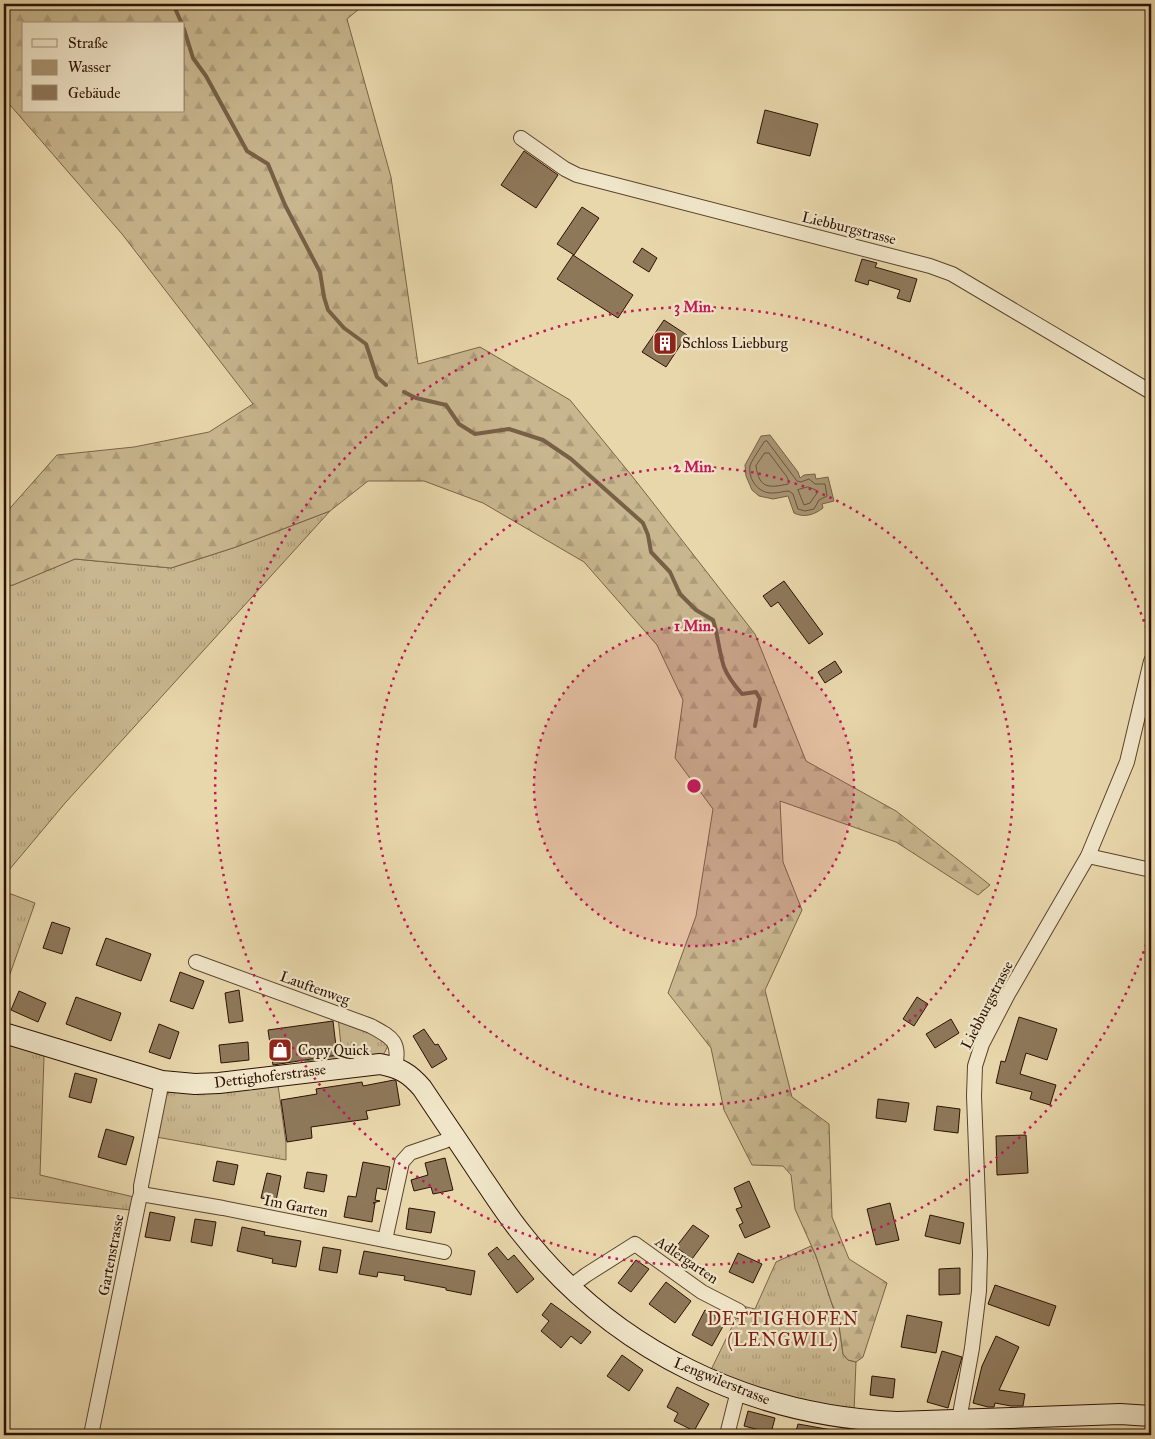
<svg xmlns="http://www.w3.org/2000/svg" width="1155" height="1439" font-family="'IM FELL Great Primer',serif">
  <style>
    .grass { fill: url(#grass-tufts); stroke: #7a6448 }
    .forest { fill: url(#forest-firs); stroke: #7a6448; fill-rule: evenodd }
    .water { fill: #a89472; stroke: #766046 }
    .lines { fill: none; stroke-linecap: round; stroke-linejoin: round }
    .shore { stroke: #6a533a; stroke-width: 1 }
    .stream { stroke: #766046; stroke-width: 4 }
    .building { fill: #8e785a; stroke: #2c1203 }
    .street-casing { stroke: #5b432d; stroke-width: 16 }
    .secondary-casing { stroke: #2c1203; stroke-width: 22 }
    .street { stroke: #f0e5c8; stroke-width: 14 }
    .secondary { stroke: #f0e5c8; stroke-width: 20 }
    .ring { fill: none; stroke: #c2185b; stroke-width: 2.5; stroke-dasharray: 2.5 5 }
    .labels { text-anchor: middle; dominant-baseline: central; stroke-width: 4.5; stroke-linejoin: round; paint-order: stroke }
    .street-label { font-size: 15px; fill: #2c1203; stroke: #f0e5c8 }
    .poi-label { font-size: 15px; fill: #2c1203; stroke: #f0e5c8; text-anchor: start }
    .quarter-label { font-size: 18px; letter-spacing: 1px; fill: #7a1f14; stroke: #f0e5c8 }
    .centre { fill: #c2185b; stroke: #f0e5c8; stroke-width: 2.5 }
    .ring-label { font-size: 15px; text-anchor: middle; font-weight: bold; fill: #c2185b; stroke: #f0e5c8; stroke-width: 4.5; stroke-linejoin: round; paint-order: stroke }
  </style>
  <defs>
    <pattern id="grass-tufts" width="24" height="20" patternUnits="userSpaceOnUse" patternTransform="scale(1.25)"><rect width="24" height="20" fill="#c8b68e"/><path d="M3 7l-1-3M5 7V3M7 7l1-3M15 17l-1-3M17 17v-4M19 17l1-3" fill="none" stroke="#ac9b79"/></pattern>
    <pattern id="forest-firs" width="22" height="20" patternUnits="userSpaceOnUse" patternTransform="scale(1.25)"><rect width="22" height="20" fill="#c8b68e"/><path d="M5 1l3.5 6h-7zM16 11l3.5 6h-7z" fill="#ac9b79"/></pattern>
  </defs>
  <rect width="100%" height="100%" fill="#e8d7ab"/>
  <filter id="stains"><feTurbulence type="fractalNoise" baseFrequency=".004" numOctaves="4"/><feColorMatrix values="0 0 0 0 .2 0 0 0 0 .09 0 0 0 0 .02 0 0 0 .5 -.17"/></filter>
  <radialGradient id="worn" r=".72"><stop offset=".6" stop-color="#630" stop-opacity="0"/><stop offset="1" stop-color="#630" stop-opacity=".3"/></radialGradient>
  <g class="grass">
    <path d="M330,511L66,802L4,876V586L13,585L75,559L171,568L236,547Z"/>
    <path d="M11,894L35,903L4,991V895Z"/>
    <path d="M338,1017L379,1035L388,1045L385,1052L382,1056L306,1067L305,1061L342,1055Z"/>
    <path d="M4,1042L44,1056L40,1175L134,1197L131,1210L4,1197Z"/>
    <path d="M278,1085L286,1143V1160L156,1137L165,1096L171,1091Z"/>
    <path d="M811,1246L816,1256L839,1325L843,1354L848,1360L856,1362L854,1412L818,1406L710,1372L742,1306L755,1309L776,1262Z"/>
  </g>
  <path class="forest" d="M4,4H365L347,19L391,177L418,364L480,347L570,400L636,481L755,634L806,761L896,811L990,885L978,895L896,842L780,801L783,862L802,910L765,990L792,1097L829,1124L832,1217L849,1259L887,1283L863,1357L856,1362L848,1360L843,1354L839,1325L816,1256L795,1209L791,1175L783,1166L752,1165L724,1110L711,1048L668,993L696,916L713,809L675,758L683,700L657,645L584,562L483,503L424,481H368L330,511L236,547L171,568L75,559L13,585L4,586V515L57,455L134,447L209,432L253,404L122,234L4,98ZM24,24H184V111H24Z"/>
  <path class="water" d="M770,435L798,472L800,478L804,475L815,474L816,479L828,477L834,501L822,504L823,508C814,515 804,518 794,513L788,496L773,499L759,496L752,490L746,476L745,465L761,436Z"/>
  <g class="lines">
    <g class="shore">
      <path d="M767,441L797,481L801,482L809,479L815,484H825L827,496L819,500L814,509L805,511L798,509L793,494L789,491C784,491 779,493 773,493C759,494 748,480 750,466C750,463 761,447 764,442Z"/>
      <path d="M765,453H769L787,477L789,482L788,484C769,488 759,489 756,466Z"/>
      <path d="M808,487L816,490L817,493L810,503L804,505L798,490Z"/>
    </g>
    <g class="stream">
      <path d="M173,4L182,24"/>
      <path d="M184,29L193,58L206,76L247,151L268,164L285,205L320,272L324,297L328,310L344,328L366,344L377,377L386,385"/>
      <path d="M404,392L416,398L446,405L459,424L475,434L509,429L543,440L571,459L643,523L648,535L651,552L670,572L680,594L696,610L713,620C718,635 719,652 724,667C728,677 735,686 742,694L756,692L760,699L755,726"/>
    </g>
  </g>
  <g class="building">
    <path d="M765,110L818,124L810,156L757,143Z"/>
    <path d="M524,151L558,175L536,208L501,185Z"/>
    <path d="M582,207L599,218L574,255L557,244Z"/>
    <path d="M642,248L657,258L649,272L633,262Z"/>
    <path d="M573,255L633,295L618,318L557,279Z"/>
    <path d="M862,259L877,263L875,267L917,279L910,302L897,298L900,290L869,280L868,285L855,281Z"/>
    <path d="M664,320L687,335L666,367L642,352Z"/>
    <path d="M784,581L823,634L809,644L778,602L771,607L763,596Z"/>
    <path d="M835,661L842,672L825,683L818,672Z"/>
    <path d="M52,922L70,928L62,954L43,948Z"/>
    <path d="M106,938L151,954L141,981L96,965Z"/>
    <path d="M180,972L204,981L193,1009L170,1001Z"/>
    <path d="M239,990L243,1021L229,1023L225,993Z"/>
    <path d="M19,991L46,1003L38,1022L11,1010Z"/>
    <path d="M76,997L121,1013L111,1041L66,1024Z"/>
    <path d="M917,997L928,1004L914,1026L903,1019Z"/>
    <path d="M1019,1017L1057,1029L1047,1060L1026,1053L1020,1074L1056,1085L1050,1105L1030,1099L1032,1092L996,1083L1001,1061L1005,1062Z"/>
    <path d="M951,1019L959,1033L935,1048L926,1034Z"/>
    <path d="M333,1021L337,1055L273,1065L268,1030Z"/>
    <path d="M159,1024L179,1032L170,1059L149,1052Z"/>
    <path d="M424,1029L435,1045L438,1044L447,1059L432,1068L413,1036Z"/>
    <path d="M248,1042L249,1060L221,1063L219,1045Z"/>
    <path d="M75,1073L97,1079L91,1103L69,1097Z"/>
    <path d="M394,1080L396,1081L400,1105L366,1111L368,1119L311,1127L312,1138L287,1142L281,1100L317,1094L316,1089L362,1082L363,1086Z"/>
    <path d="M878,1099L909,1103L906,1122L876,1118Z"/>
    <path d="M937,1106L960,1109L958,1133L934,1130Z"/>
    <path d="M106,1129L134,1137L126,1165L98,1157Z"/>
    <path d="M1026,1135L1028,1173L997,1175L996,1136Z"/>
    <path d="M445,1158L453,1190L433,1194L431,1187L414,1191L411,1180L428,1175L425,1163Z"/>
    <path d="M217,1161L238,1165L234,1185L213,1181Z"/>
    <path d="M363,1162L390,1167L386,1190L377,1188L375,1200L380,1201L373,1203H375L372,1222L344,1217L348,1196L356,1197Z"/>
    <path d="M307,1172L327,1175L324,1192L304,1188Z"/>
    <path d="M267,1173L281,1176L276,1201L261,1198Z"/>
    <path d="M749,1181L770,1227L745,1238L739,1225L743,1223L736,1209L742,1207L734,1188Z"/>
    <path d="M890,1203L899,1240L876,1245L867,1209Z"/>
    <path d="M409,1208L435,1212L431,1233L406,1229Z"/>
    <path d="M150,1212L175,1217L170,1241L145,1237Z"/>
    <path d="M930,1215L964,1223L960,1244L925,1236Z"/>
    <path d="M195,1219L216,1222L212,1246L191,1242Z"/>
    <path d="M693,1225L709,1236L692,1259L676,1247Z"/>
    <path d="M242,1227L265,1232L264,1235L301,1241L296,1267L272,1263L273,1259L237,1251Z"/>
    <path d="M323,1247L341,1250L337,1273L319,1270Z"/>
    <path d="M497,1247L508,1260L514,1255L534,1279L517,1293L488,1254Z"/>
    <path d="M364,1251L475,1271L471,1295L446,1290V1288L404,1280L405,1276L378,1272L377,1277L359,1274Z"/>
    <path d="M738,1253L762,1264L753,1283L729,1272Z"/>
    <path d="M636,1260L649,1269L631,1292L618,1283Z"/>
    <path d="M960,1268V1294L939,1295V1269Z"/>
    <path d="M666,1282L691,1301L675,1323L649,1304Z"/>
    <path d="M995,1285L1056,1306L1049,1326L988,1304Z"/>
    <path d="M551,1303L591,1332L581,1344L571,1336L561,1348L541,1331L549,1321L542,1315Z"/>
    <path d="M705,1310L726,1321L712,1346L692,1335Z"/>
    <path d="M907,1315L942,1322L936,1353L901,1347Z"/>
    <path d="M996,1336L1019,1347L999,1390L1025,1394L1023,1406H1011L995,1403L994,1407H988L973,1403L982,1366Z"/>
    <path d="M942,1351L962,1357L948,1408L927,1402Z"/>
    <path d="M622,1355L643,1370L629,1391L607,1376Z"/>
    <path d="M872,1376L895,1379L893,1398L870,1395Z"/>
    <path d="M677,1387L709,1404L694,1431L674,1421L678,1413L667,1407Z"/>
    <path d="M748,1411L775,1418L771,1433L744,1426Z"/>
    <path d="M798,1424L832,1430L831,1435H795Z"/>
  </g>
  <g class="lines">
    <g class="street-casing">
      <g id="street">
        <path d="M521,138L565,169L577,175L930,266L952,274L1151,392"/>
        <path d="M1088,856L1151,870"/>
        <path d="M196,962L371,1026C391,1037 401,1041 395,1067"/>
        <path d="M141,1194L223,1208L444,1252"/>
        <path d="M385,1240L402,1162L410,1153L445,1141L453,1135"/>
        <path d="M570,1287L586,1275L635,1244L702,1292L739,1311"/>
        <path d="M959,1420L972,1348L979,1291L980,1254L974,1096L975,1066L982,1044L1008,994L1088,856L1127,762L1151,661"/>
        <path d="M91,1435L139,1200L141,1194V1186L162,1081"/>
        <path d="M727,1435L738,1391"/>
      </g>
    </g>
    <g class="secondary-casing">
      <path id="secondary" d="M4,1033L162,1081L195,1084L219,1083L380,1064C400,1068 409,1073 422,1088C442,1118 462,1147 481,1176C495,1196 508,1217 523,1235C614,1351 751,1416 897,1422L1120,1414L1151,1416"/>
    </g>
    <use href="#street" class="street"/>
    <use href="#secondary" class="secondary"/>
  </g>
  <circle cx="694" cy="786" r="160" fill="#c2185b" fill-opacity=".12"/>
  <g class="ring">
    <circle cx="694" cy="786" r="160"/>
    <circle cx="694" cy="786" r="319"/>
    <path d="M1151 930A479 479 0 1 1 1151 642"/>
  </g>
  <defs>
    <g id="building-square" transform="scale(1.25)"><rect x="-9" y="-9" width="18" height="18" rx="4" fill="#8f2418" stroke="#f0e5c8"/><path d="M-4-6H4V6H1V3H-1V6H-4ZM-2.5-4.3h1.7v1.8h-1.7ZM.8-4.3h1.7v1.8H.8ZM-2.5-1h1.7V.8h-1.7ZM.8-1h1.7V.8H.8Z" fill="#fff"/></g>
    <g id="shop-square" transform="scale(1.25)"><rect x="-9" y="-9" width="18" height="18" rx="4" fill="#8f2418" stroke="#f0e5c8"/><path d="M-5-2.5h2.3a2.7 3.5 0 0 1 5.4 0H5L5.5 6h-11ZM-1.5-2.5h3a1.5 2.3 0 0 0-3 0Z" fill="#fff"/></g>
  </defs>
  <g fill-rule="evenodd">
    <use href="#building-square" x="665" y="343"/>
    <use href="#shop-square" x="280" y="1050"/>
  </g>
  <g class="labels">
    <g class="street-label">
      <text transform="translate(849 228) rotate(14)">Liebburgstrasse</text>
      <text transform="translate(315 988) rotate(20)">Lauftenweg</text>
      <text transform="translate(987 1005) rotate(-63)">Liebburgstrasse</text>
      <text transform="translate(270 1076) rotate(-7)">Dettighoferstrasse</text>
      <text transform="translate(296 1206) rotate(11)">Im Garten</text>
      <text transform="translate(111 1255) rotate(-79)">Gartenstrasse</text>
      <text transform="translate(687 1260) rotate(34)">Adlergarten</text>
      <text transform="translate(722 1381) rotate(22)">Lengwilerstrasse</text>
    </g>
    <g class="poi-label">
      <text x="682" y="343">Schloss Liebburg</text>
      <text x="298" y="1050">Copy Quick</text>
    </g>
    <g class="quarter-label">
      <text x="783" y="1319">DETTIGHOFEN<tspan x="783" dy="21">(LENGWIL)</tspan></text>
    </g>
  </g>
  <circle cx="694" cy="786" r="8" class="centre"/>
  <g class="ring-label">
    <text x="694" y="312">3 Min.</text>
    <text x="694" y="472">2 Min.</text>
    <text x="694" y="631">1 Min.</text>
  </g>
  <rect width="1155" height="1439" fill="none" stroke="#e8d7ab" stroke-width="20"/>
  <rect x="5" y="5" width="1145" height="1429" fill="none" stroke="#2c1203" stroke-width="2.5"/>
  <rect x="10" y="10" width="1135" height="1419" fill="none" stroke="#2c1203"/>
  <rect x="22" y="22" width="162" height="90" fill="#f0e5c8" stroke="#a29179"/>
  <rect x="32" y="39" width="25" height="8" fill="#f0e5c8" stroke="#a29179"/>
  <text x="68" y="48" font-size="15" fill="#2c1203">Straße</text>
  <rect x="32" y="60" width="25" height="15" fill="#a89472" stroke="#a29179"/>
  <text x="68" y="72" font-size="15" fill="#2c1203">Wasser</text>
  <rect x="32" y="85" width="25" height="15" fill="#8e785a" stroke="#a29179"/>
  <text x="68" y="98" font-size="15" fill="#2c1203">Gebäude</text>
  <rect width="100%" height="100%" filter="url(#stains)"/>
  <rect width="100%" height="100%" fill="url(#worn)"/>
</svg>
